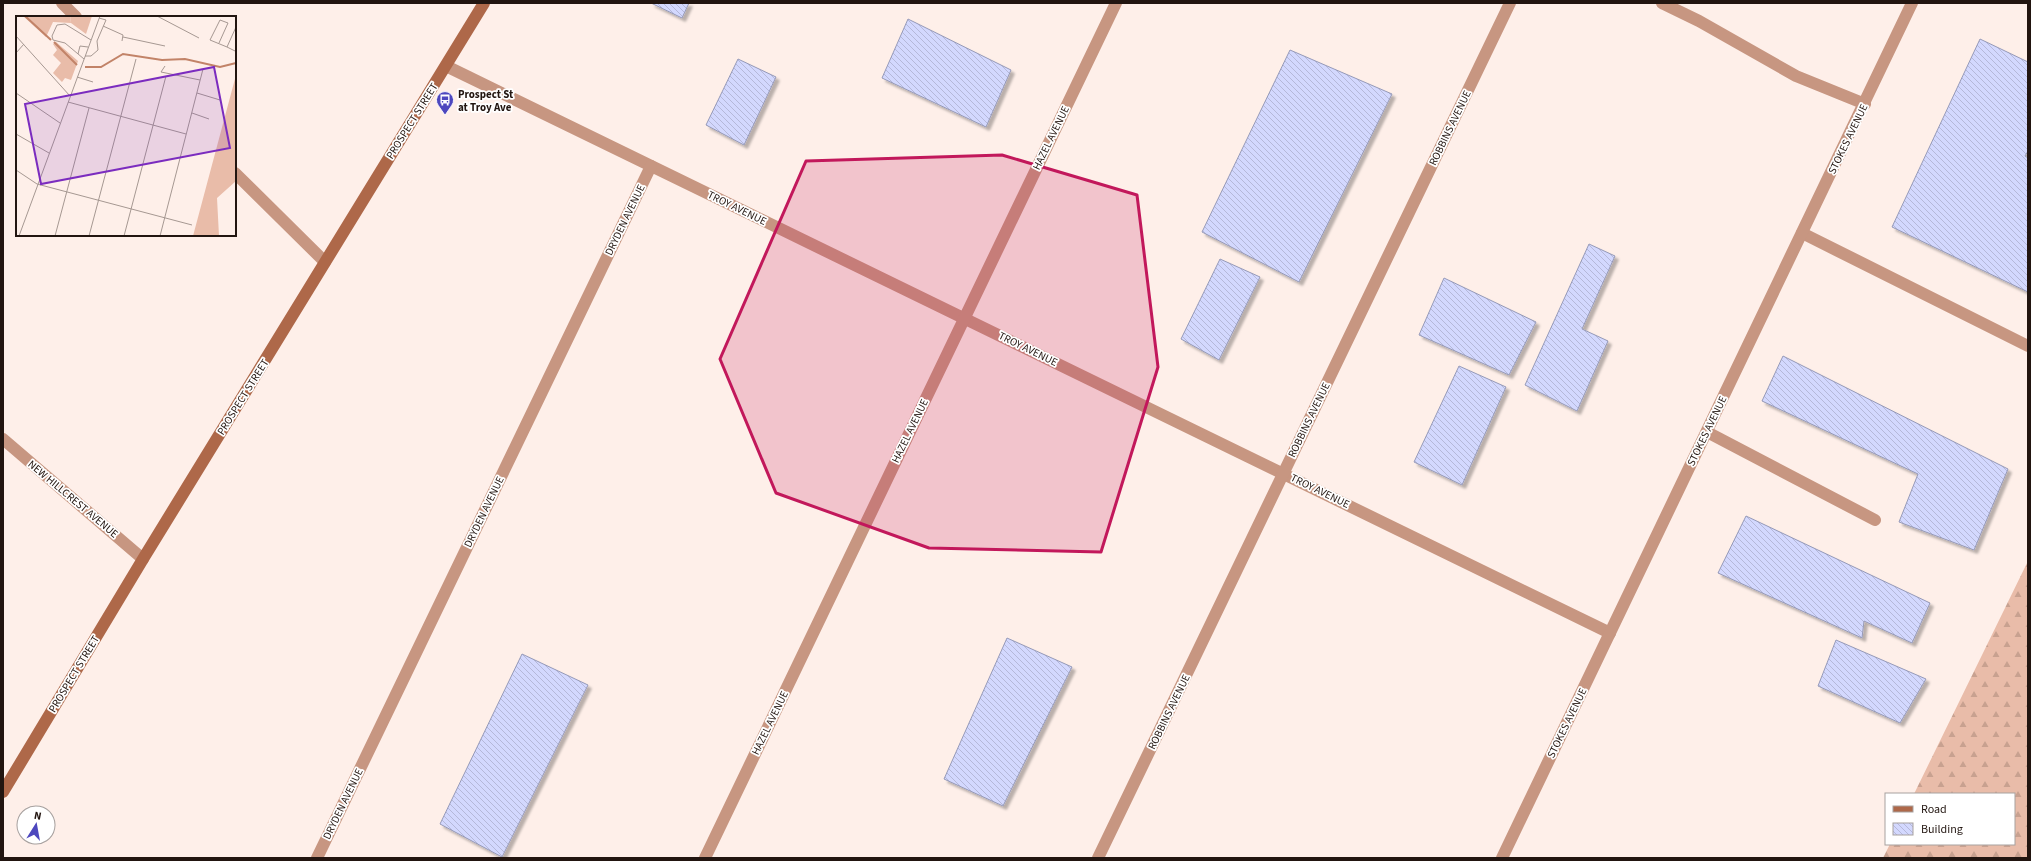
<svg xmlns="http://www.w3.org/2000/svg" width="2031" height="861" font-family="'Source Sans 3',sans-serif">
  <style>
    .forest { fill: url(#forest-firs) }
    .building { fill: url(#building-back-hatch); stroke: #969ab8; filter: url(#shadow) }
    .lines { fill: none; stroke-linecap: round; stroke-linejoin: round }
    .lane { stroke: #c79681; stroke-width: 12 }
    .street { stroke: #c79681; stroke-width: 12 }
    .secondary { stroke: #ae6849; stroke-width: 12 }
    .marked { fill: #c2185b; fill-opacity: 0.2; stroke: #c2185b; stroke-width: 3; stroke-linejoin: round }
    .labels { text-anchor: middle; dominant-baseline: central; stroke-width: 3.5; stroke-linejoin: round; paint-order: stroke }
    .poi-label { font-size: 11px; font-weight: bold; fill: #221510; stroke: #fff; text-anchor: start }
    .street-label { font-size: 11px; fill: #221510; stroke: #fff }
    .inset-river { fill: none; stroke: #c28368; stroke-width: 2 }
    .inset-road { fill: none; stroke: #a69892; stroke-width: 1 }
    .view { fill: #7b2cbf; fill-opacity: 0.15; stroke: #7b2cbf; stroke-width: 2 }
    .inset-edge { fill: none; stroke: #221510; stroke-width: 2 }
  </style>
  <defs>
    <pattern id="forest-firs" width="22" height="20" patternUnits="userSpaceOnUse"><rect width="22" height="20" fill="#e9bca9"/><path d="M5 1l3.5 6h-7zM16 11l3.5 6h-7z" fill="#c8a190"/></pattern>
    <pattern id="building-back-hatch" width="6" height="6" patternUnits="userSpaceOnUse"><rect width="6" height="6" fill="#d3d8fe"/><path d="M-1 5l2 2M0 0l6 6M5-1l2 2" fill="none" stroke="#b5b8d9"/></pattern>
    <filter id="shadow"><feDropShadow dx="3.5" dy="3.5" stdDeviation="1" flood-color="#0004"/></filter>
  </defs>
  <rect width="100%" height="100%" fill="#feefe9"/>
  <path class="forest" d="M2028,561V858H1883L1890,844H2014V794H1914Z"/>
  <g class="building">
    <path d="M651,3H689L682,18Z"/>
    <path d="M908,19L1011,70L986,127L882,78Z"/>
    <path d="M1980,39L2028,62V151L2025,156L2028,158V292L1892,227Z"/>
    <path d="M1290,50L1392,94L1299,282L1202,232Z"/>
    <path d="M738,59L776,77L744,145L706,125Z"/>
    <path d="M1589,244L1615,256L1582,329L1608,341L1577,411L1525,385Z"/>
    <path d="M1220,259L1260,277L1219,360L1181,339Z"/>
    <path d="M1444,278L1536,322L1509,375L1419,335Z"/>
    <path d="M1783,356L2008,469L1974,550L1899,522L1918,474L1762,401Z"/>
    <path d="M1459,366L1506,387L1462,485L1414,462Z"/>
    <path d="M1746,516L1930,603L1912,643L1864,621L1862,638L1718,573Z"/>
    <path d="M1007,638L1072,667L1003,806L944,779Z"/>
    <path d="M1836,640L1926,679L1900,723L1818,686Z"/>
    <path d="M522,654L588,685L502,857L440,824Z"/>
  </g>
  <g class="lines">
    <g class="lane">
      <path d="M1662,3L1699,21L1796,76L1865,104"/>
      <path d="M1802,233L2028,346"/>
      <path d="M1707,432L1875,520"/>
    </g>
    <g class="street">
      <path d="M62,3L76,17"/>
      <path d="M446,66L1610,633"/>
      <path d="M235,173L325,262"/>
      <path d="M3,439L143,559"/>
      <path d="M317,858L651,166"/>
      <path d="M705,858L1116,3"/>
      <path d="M1098,858L1510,3"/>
      <path d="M1502,858L1912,3"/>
    </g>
    <path class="secondary" d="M3,792L143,559L484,3"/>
  </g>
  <path class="marked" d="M1002,155L1137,195L1158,367L1101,552L929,548L776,493L720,359L806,161Z"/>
  <defs>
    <g id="bus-pin" transform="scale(0.9)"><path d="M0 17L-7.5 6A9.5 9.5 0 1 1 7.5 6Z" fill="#4d47be" stroke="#fff"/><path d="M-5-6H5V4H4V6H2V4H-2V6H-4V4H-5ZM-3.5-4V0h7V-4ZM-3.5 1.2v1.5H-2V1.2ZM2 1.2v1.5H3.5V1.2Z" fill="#fff"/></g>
  </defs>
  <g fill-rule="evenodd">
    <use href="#bus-pin" x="445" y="100"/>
  </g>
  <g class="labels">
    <g class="poi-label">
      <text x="458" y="94">Prospect St<tspan x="458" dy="13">at Troy Ave</tspan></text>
    </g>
    <g class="street-label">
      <text transform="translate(412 121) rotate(-58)">PROSPECT STREET</text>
      <text transform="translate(1450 128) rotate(-64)">ROBBINS AVENUE</text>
      <text transform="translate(1051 138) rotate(-64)">HAZEL AVENUE</text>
      <text transform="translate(1848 139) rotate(-64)">STOKES AVENUE</text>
      <text transform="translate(737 208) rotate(26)">TROY AVENUE</text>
      <text transform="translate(625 220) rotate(-64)">DRYDEN AVENUE</text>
      <text transform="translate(1028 349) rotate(26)">TROY AVENUE</text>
      <text transform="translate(243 397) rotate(-58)">PROSPECT STREET</text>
      <text transform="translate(1309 420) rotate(-64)">ROBBINS AVENUE</text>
      <text transform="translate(910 431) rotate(-64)">HAZEL AVENUE</text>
      <text transform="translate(1707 431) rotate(-64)">STOKES AVENUE</text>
      <text transform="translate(1320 491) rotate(26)">TROY AVENUE</text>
      <text transform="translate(73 499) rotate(40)">NEW HILLCREST AVENUE</text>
      <text transform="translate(484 512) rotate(-64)">DRYDEN AVENUE</text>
      <text transform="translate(74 674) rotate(-59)">PROSPECT STREET</text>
      <text transform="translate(1169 712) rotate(-64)">ROBBINS AVENUE</text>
      <text transform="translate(770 723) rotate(-64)">HAZEL AVENUE</text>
      <text transform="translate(1567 723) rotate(-64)">STOKES AVENUE</text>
      <text transform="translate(343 804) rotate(-64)">DRYDEN AVENUE</text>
    </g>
  </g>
  <g transform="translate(16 16)">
    <rect width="220" height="220" fill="#feefe9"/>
    <path d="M54,0H76L70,18L55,7Z" fill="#e9bca9"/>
    <path d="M7,0H54L55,7L37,6L30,21ZM40,26L62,45L55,64L49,62L46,66L37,57L45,47L37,39L41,34L37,28ZM220,59V165L201,182L203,220H177Z" fill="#e9bca9"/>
    <path class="inset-river" d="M9,0L35,24M38,26L61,49M69,51H85L107,38L146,44L169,43L204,51L220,47"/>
    <path class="inset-road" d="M141,0L183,22M87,10L107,19L106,25M220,11L211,31L219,35L220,33M0,20L54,80M107,21L149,30M203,27L212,7L204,4L194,24L211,31M0,37L8,28M62,38L64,30L72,31M69,40H75L82,34L81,25L90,4L83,2M68,43L49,27L37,24L36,20L41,9L49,8L75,24M149,50L145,56L184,64M61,61L77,66M0,77L44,107M181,77L204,84M52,86L170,118M176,97L193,103M0,118L33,137M0,154L21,168L176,209M3,220L84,0M39,220L73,92M73,220L120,43M108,220L150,60M144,220L187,53"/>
    <path class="view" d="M198,51L214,132L25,168L9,88Z"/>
    <rect width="220" height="220" class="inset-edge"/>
  </g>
  <rect width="2031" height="861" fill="none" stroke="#221510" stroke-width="8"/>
  <rect x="1885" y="793" width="130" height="52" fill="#ffffff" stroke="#a7a19f"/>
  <rect x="1893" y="806" width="20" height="6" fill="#ae6849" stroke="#a7a19f"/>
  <text x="1921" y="813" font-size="12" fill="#221510">Road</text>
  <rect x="1893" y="823" width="20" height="12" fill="url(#building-back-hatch)" stroke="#a7a19f"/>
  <text x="1921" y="833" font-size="12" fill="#221510">Building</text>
  <g transform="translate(36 825) rotate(11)"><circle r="19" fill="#ffffff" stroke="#a7a19f"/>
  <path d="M0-3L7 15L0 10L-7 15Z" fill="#4d47be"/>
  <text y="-6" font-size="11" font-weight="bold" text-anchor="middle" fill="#221510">N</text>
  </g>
</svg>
